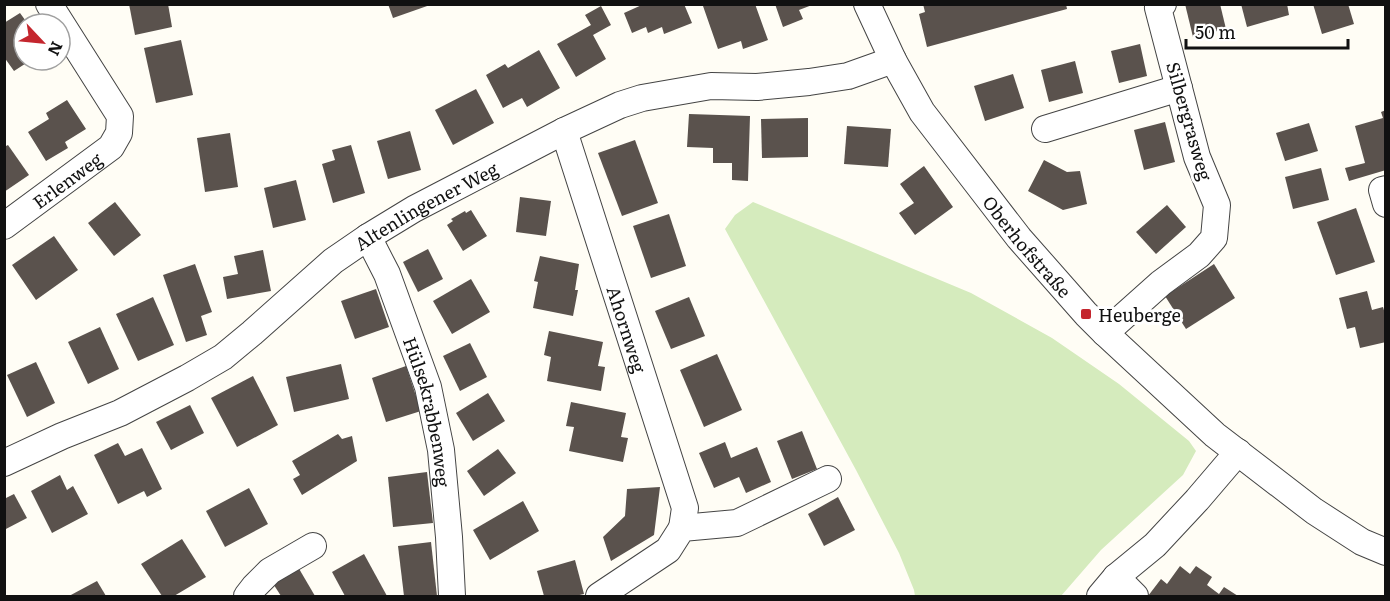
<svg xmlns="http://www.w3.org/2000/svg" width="1390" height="601" font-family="Literata,serif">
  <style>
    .green { fill: #d5ebbd }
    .building { fill: #5a524d }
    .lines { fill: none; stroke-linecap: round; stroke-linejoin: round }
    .minor-casing { stroke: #444; stroke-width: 28 }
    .minor { stroke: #fff; stroke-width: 26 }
    .poi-dot { fill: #c4262e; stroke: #fff; stroke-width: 2 }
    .labels { text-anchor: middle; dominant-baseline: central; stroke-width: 6; stroke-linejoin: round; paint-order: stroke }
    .street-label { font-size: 18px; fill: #111; stroke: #fff }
    .poi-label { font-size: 18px; fill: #111; stroke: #fff; text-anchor: start }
  </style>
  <rect width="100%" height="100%" fill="#fffdf5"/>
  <path class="green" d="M753,202L971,293L1052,338L1119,384L1189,441L1196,451L1183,475L1101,550L1061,596H915L914,590L899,553L856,470L725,229L735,215Z"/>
  <g class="building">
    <path d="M129,4H168L172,27L135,35Z"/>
    <path d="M388,4H430V5L393,18Z"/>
    <path d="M644,4H684L692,23L664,34L662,27L648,33L646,27L632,33L624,13Z"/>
    <path d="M707,4H755L768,40L743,49L741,41L718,49L703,6Z"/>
    <path d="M775,4H812V5L799,10L803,19L783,27Z"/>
    <path d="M923,4H1066L1067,9L927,47L919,14L925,12Z"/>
    <path d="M1185,4H1220L1226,29L1193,37Z"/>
    <path d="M1241,4H1287L1289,15L1247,27Z"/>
    <path d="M1313,4H1348L1354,24L1322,34Z"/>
    <path d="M601,6L611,25L593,35L606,59L576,77L557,44L591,25L585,15Z"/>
    <path d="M20,13L28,24H24V60H31L14,71L4,57V23Z"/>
    <path d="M181,40L193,95L156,103L144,48Z"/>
    <path d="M1140,44L1147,76L1119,83L1111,51Z"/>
    <path d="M539,50L560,88L527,107L522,98L503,108L486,75L505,64L508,68Z"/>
    <path d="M1075,61L1083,93L1049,102L1041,70Z"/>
    <path d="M1013,74L1024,108L985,121L974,86Z"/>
    <path d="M476,89L494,123L453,145L435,110Z"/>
    <path d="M67,100L86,129L65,142L68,148L46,161L28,132L49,119L46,113Z"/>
    <path d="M1386,110V170L1349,181L1345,168L1365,163L1355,126L1383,118L1381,112Z"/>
    <path d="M689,114L750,116L748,181L732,180V163H713V148L687,147Z"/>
    <path d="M808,118V157L762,158L761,119Z"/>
    <path d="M1165,122L1175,162L1144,170L1134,130Z"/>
    <path d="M1309,123L1318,151L1285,161L1276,133Z"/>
    <path d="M847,126L891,129L888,167L844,164Z"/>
    <path d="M410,131L421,170L388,179L377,141Z"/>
    <path d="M230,133L238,187L205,192L197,138Z"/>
    <path d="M635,140L658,203L622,216L598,153Z"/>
    <path d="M8,145L29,175L4,192V147Z"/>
    <path d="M351,145L365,193L333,203L322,164L335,160L332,150Z"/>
    <path d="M1044,160L1067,172L1080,171L1087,204L1063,210L1028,191Z"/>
    <path d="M924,166L953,207L915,235L899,213L914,203L900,184Z"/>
    <path d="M1321,168L1329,200L1293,209L1285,177Z"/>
    <path d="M296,180L306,220L273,228L264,188Z"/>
    <path d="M520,197L551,201L546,236L516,232Z"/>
    <path d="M115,202L141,235L114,256L88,223Z"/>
    <path d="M1167,205L1186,227L1156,254L1136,232Z"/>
    <path d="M1356,208L1375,262L1336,275L1317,222Z"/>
    <path d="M471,210L487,236L463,251L447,225L453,221L451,219L465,211L466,213Z"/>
    <path d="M669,214L686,266L651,278L633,226Z"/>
    <path d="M54,236L78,270L36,300L12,265Z"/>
    <path d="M428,249L443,279L418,292L403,262Z"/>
    <path d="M263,250L271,291L227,299L223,277L238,274L234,256Z"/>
    <path d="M540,256L579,264L575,290H578L573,316L533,308L538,282L534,281Z"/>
    <path d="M195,264L212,312L201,316L207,335L186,342L163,275Z"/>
    <path d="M1214,264L1235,298L1186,329L1165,296Z"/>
    <path d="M471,279L490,312L452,334L433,301Z"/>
    <path d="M376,289L389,327L355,339L341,301Z"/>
    <path d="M1367,291L1372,310L1383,307L1386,317V342L1360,348L1355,327L1347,329L1339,298Z"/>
    <path d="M153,297L174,345L138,361L116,314Z"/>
    <path d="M689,297L705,336L671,349L655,311Z"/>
    <path d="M100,327L119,369L88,384L68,342Z"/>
    <path d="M549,331L603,342L598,366L605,367L601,391L547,381L551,357L544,355Z"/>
    <path d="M470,343L487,377L460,391L443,356Z"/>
    <path d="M717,354L742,410L704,427L680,370Z"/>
    <path d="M36,362L55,403L27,417L7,375Z"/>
    <path d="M341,364L349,399L294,412L286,377Z"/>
    <path d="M406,366L421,411L386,422L372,378Z"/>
    <path d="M253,376L278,425L237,447L211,398Z"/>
    <path d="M488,393L505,421L473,441L456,413Z"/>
    <path d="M571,402L626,413L621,437L628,438L623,462L569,451L574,427L566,426Z"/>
    <path d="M190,405L204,433L171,450L156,422Z"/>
    <path d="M802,431L817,469L792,479L777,441Z"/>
    <path d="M338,434L342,439L352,436L357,461L302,495L293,479L300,475L292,461Z"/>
    <path d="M725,442L731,458L757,447L771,482L746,493L739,477L714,488L699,453Z"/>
    <path d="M118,443L125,456L142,448L162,489L147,497L144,491L118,504L94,455Z"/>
    <path d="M498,449L516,473L484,496L467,471Z"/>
    <path d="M427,472L433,523L393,527L388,477Z"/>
    <path d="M60,475L67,490L73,486L88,514L52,533L31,491Z"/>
    <path d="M660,487L654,535L611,561L603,537L625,516L627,489Z"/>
    <path d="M249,488L268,524L225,547L206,511Z"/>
    <path d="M14,494L27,518L4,530V499Z"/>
    <path d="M838,497L855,530L824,546L808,514Z"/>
    <path d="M523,501L539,531L490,560L473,530Z"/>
    <path d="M182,539L206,577L174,596H162L141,564Z"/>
    <path d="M431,542L437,596H404L398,546Z"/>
    <path d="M364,554L387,596H345L332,572Z"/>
    <path d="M575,560L584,594L575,596H544L537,571Z"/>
    <path d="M1180,566L1190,574L1196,566L1212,577L1207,585L1219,594L1224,587L1238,596H1148L1161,579L1167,584Z"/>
    <path d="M298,567L315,596H281L272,582Z"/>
    <path d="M97,581L106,596H69Z"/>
  </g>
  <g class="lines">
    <g class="minor-casing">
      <g id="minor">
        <path id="s1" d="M867,4L893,60L922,112L1019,238L1086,314L1105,333L1215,435L1314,511L1362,542L1386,552"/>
        <path d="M1045,129L1179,88"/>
        <path id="s2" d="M564,131L685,508L682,528"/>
        <path d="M1386,189L1382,190L1386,204"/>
        <path id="s3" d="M4,226L111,147L119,133L120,116L49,4"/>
        <path id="s4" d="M368,237L387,274L428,387L441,450L449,537L452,596"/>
        <path d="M1105,333L1161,283L1199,255L1214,238L1217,205L1197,157L1158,8L1163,4"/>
        <path id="s5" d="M4,463L62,436L120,413L187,378L223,357L252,333L333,261L368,237L414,209L564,131L620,105L642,98L711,86L757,87L809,82L848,76L893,60"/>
        <path d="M1116,577L1135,596"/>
        <path d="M247,596L254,587L270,571L313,546"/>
        <path d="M599,596L668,550L682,528L737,523L828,479"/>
        <path d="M1100,596L1116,577L1155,545L1197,500L1238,452"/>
      </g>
    </g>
    <use href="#minor" class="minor"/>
  </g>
  <rect class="poi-dot" x="1080" y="308" width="12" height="12" rx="3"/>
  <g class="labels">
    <g class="street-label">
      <text transform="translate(1190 121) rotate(74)">Silbergrasweg</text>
      <text stroke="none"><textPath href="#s3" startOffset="78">Erlenweg</textPath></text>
      <text stroke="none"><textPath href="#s5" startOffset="498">Altenlingener Weg</textPath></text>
      <text stroke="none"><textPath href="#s1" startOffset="292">Oberhofstraße</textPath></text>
      <text stroke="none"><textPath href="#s2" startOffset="208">Ahornweg</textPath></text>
      <text stroke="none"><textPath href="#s4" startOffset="186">Hülsekrabbenweg</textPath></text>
    </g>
    <g class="poi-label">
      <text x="1098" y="314">Heuberge</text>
    </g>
  </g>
  <rect width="1390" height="601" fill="none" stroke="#111111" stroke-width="12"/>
  <g transform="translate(42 42) rotate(116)"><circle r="28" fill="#ffffff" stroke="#a0a0a0" stroke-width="1.5"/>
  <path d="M0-4.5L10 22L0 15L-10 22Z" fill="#c4262e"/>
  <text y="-9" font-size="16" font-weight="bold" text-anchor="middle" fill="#111111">N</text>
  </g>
  <path d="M1186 39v9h162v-9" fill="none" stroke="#111111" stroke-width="3"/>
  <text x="1195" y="39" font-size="18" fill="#111111" stroke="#ffffff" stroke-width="4.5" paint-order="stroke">50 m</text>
</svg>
